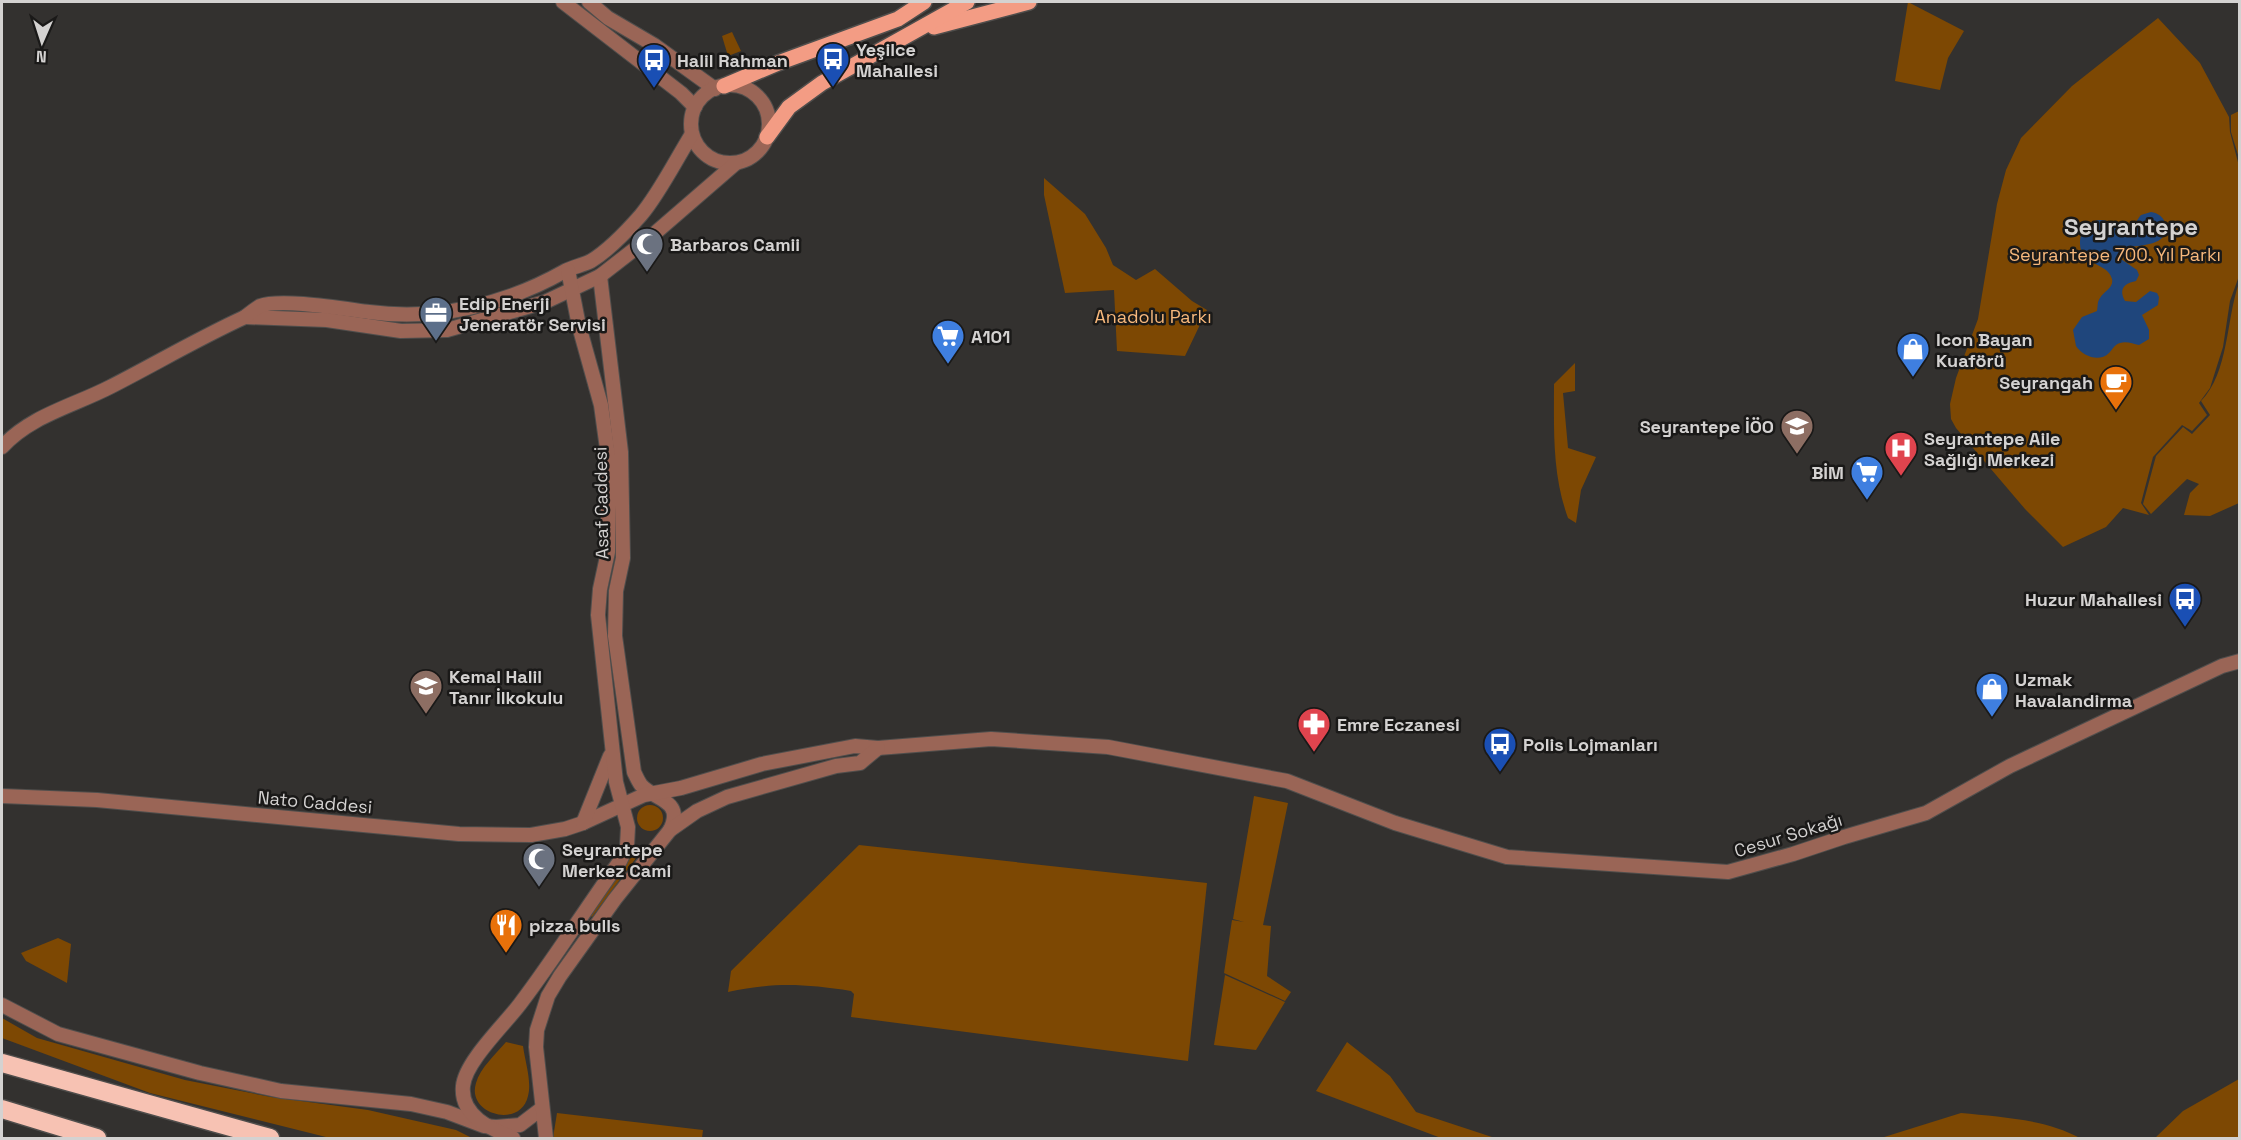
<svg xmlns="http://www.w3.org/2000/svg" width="2241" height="1140" font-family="'Space Grotesk',sans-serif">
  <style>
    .green { fill: #7d4803 }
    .water { fill: #1f467c }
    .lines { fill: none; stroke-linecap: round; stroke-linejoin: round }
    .minor-casing { stroke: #504e4c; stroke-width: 16 }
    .major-casing { stroke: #504e4c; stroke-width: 18 }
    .highway-casing { stroke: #504e4c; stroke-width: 21 }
    .minor { stroke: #9a6556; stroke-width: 14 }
    .major { stroke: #f39c84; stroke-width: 15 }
    .highway { stroke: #f7c2b3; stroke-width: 18 }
    .labels { text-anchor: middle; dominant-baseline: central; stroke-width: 5; stroke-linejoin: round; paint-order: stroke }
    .poi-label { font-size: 18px; font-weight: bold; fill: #d4d2d1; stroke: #1a1918; text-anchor: start }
    .park-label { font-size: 18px; fill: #f7b87c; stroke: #1a1918 }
    .street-label { font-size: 18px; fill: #d4d2d1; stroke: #1a1918 }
    .district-label { font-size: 24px; font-weight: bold; fill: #d4d2d1; stroke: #1a1918 }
  </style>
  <rect width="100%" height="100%" fill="#33312f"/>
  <g class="green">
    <path d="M1908,2L1964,31L1948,58L1940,90L1895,81Z"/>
    <path d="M2158,18L2200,63L2229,117L2230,132L2239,166V276L2230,301L2223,347L2210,388L2199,403L2207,415L2192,431L2182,425L2153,457L2141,503L2149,515L2123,508L2106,527L2063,547L2025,509L1956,428L1951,419L1950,404L1956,378L1978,319L1997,204L2006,170L2021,138L2072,86Z"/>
    <path d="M732,32L741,51L728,56L722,36Z"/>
    <path d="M2239,111V158L2231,132V115Z"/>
    <path d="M1044,178L1085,214L1106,248L1113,265L1136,280L1155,269L1192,301L1207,310L1185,356L1117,351L1114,290L1065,293L1044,195Z"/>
    <path d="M2239,283V503L2210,516L2184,515L2190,493L2199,484L2187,479L2151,514L2143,504L2156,456L2183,427L2192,434L2210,415L2201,401C2229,373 2226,319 2239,283Z"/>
    <path d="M1575,363V391L1563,393L1568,448L1596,457L1581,490L1576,523L1568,518C1552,474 1554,430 1554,384Z"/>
    <path d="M1254,796L1288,803L1263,925L1271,926L1267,976L1291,992L1285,1001L1224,973L1232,920L1244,922L1233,919Z"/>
    <circle cx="650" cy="818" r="13"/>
    <path d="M859,845L1207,883L1188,1061L851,1017L854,994L851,991C805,984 774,982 728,992L731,971Z"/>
    <path d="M634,851L639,854L592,917L590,915Z"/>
    <path d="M58,938L71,944L67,983L26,961L21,953Z"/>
    <path d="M1225,975L1285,1002L1256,1050L1214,1045Z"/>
    <path d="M2,1018L37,1038L185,1080L271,1097L368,1110L456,1130L472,1138H330L150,1093L2,1038Z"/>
    <path d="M506,1042L523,1046C525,1061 532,1082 528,1096C521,1129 466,1115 476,1083C480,1068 496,1054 506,1042Z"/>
    <path d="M1347,1042L1390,1076L1416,1112L1495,1138H1441L1316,1091Z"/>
    <path d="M2239,1079V1138H2155L2183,1111Z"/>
    <path d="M557,1113L703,1130L702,1138H553Z"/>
    <path d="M1961,1113C2000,1117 2045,1119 2080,1138H1881Z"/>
  </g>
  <path class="water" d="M2151,212C2158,213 2164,217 2165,224C2171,247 2137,245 2124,248L2120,253L2121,259L2137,270L2139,275L2136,281C2125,283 2118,289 2125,301L2136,302L2150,291L2157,293L2159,297L2158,305L2142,315L2149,330V339L2139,345C2133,344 2127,341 2120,343C2114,345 2113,349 2109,353C2099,363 2083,356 2076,346L2073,330L2082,317L2097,311C2098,306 2097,302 2100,298C2104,291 2114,288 2112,279C2108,262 2079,266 2080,242C2080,236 2083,229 2088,225C2104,211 2118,231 2132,225C2136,224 2138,218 2141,215Z"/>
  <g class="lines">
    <g class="minor-casing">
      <g id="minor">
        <path d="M563,2L681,93L695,107"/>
        <path d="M589,2L608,18L654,45L715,89"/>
        <circle cx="730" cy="124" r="39"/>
        <path d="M600,276L621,452L623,558L616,591L615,636L634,772C636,776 638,781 641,785C654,800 685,800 670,830"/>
        <path d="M245,317L327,320L401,331L447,330L545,302L600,276L654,234L736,163"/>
        <path d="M2,447C30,416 73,406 110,387C155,364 199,338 245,317C250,313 255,309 260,306C281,298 345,309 369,312C437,321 505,305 565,271C573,267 583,265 591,261C609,250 627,231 641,215C659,194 677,158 692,134"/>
        <path d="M2,796L97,800L459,834L531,835L565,829L583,823L644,795L681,788L762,764L855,746L878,748L991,739L1108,747L1287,781L1395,823L1507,857L1728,872L1793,854L1844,837L1926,813L2010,766L2222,666L2240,661"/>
        <path d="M583,823L610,756"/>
        <path d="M2,1005L58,1034L200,1073L281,1091L411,1104L447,1112L484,1126L496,1127L520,1125L541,1109"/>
        <path d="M513,1138C491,1129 460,1116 463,1086C465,1062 505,1024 520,1004C555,958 586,908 620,861L627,846L628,827L616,782L598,615L600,589L608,552V456L601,405L579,326L568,270"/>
        <path d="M546,1138L536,1047L537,1030L548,996L560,976L615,899L670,830L697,811L727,797L836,766L860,763L878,748"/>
      </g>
    </g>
    <g class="major-casing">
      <g id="major">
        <path d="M934,27L1029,2"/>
        <path d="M724,86L778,63L898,19L924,2"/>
        <path d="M767,137L789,107L822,83L967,2"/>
      </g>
    </g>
    <g class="highway-casing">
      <g id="highway">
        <path d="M2,1063L270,1138"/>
        <path d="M2,1109L97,1138"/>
      </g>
    </g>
    <use href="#minor" class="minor"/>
    <use href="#major" class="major"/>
    <use href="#highway" class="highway"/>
  </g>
  <defs>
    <g id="bus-pin" transform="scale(1.725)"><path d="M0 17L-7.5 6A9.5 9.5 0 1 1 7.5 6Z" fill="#1a4fb4" stroke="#1a1918"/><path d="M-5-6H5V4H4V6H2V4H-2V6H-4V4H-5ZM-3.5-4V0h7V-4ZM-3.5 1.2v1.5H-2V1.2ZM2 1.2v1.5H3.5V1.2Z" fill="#fff"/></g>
    <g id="mosque-pin" transform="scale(1.725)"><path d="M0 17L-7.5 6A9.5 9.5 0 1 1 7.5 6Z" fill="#6b7280" stroke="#1a1918"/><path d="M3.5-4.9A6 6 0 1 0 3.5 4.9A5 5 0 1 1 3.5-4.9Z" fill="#fff"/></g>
    <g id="office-pin" transform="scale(1.725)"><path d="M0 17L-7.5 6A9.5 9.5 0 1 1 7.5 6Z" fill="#5c6f8a" stroke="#1a1918"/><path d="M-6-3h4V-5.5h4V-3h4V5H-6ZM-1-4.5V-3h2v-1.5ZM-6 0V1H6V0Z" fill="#fff"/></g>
    <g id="supermarket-pin" transform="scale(1.725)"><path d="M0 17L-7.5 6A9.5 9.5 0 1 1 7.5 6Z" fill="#3f7fe0" stroke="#1a1918"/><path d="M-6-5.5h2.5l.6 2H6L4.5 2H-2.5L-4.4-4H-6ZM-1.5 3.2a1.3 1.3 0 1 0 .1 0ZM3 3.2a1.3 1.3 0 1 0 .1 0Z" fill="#fff"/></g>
    <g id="shop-pin" transform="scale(1.725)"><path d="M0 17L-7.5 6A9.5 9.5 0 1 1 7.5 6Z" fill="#3f7fe0" stroke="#1a1918"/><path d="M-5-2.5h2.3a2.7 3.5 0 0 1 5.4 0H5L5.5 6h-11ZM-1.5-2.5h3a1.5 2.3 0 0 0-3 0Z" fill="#fff"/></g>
    <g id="cafe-pin" transform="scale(1.725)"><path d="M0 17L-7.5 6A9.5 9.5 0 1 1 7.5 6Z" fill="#e8710a" stroke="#1a1918"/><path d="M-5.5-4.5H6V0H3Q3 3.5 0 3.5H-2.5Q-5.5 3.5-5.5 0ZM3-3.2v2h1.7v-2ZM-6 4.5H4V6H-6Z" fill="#fff"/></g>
    <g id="school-pin" transform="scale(1.725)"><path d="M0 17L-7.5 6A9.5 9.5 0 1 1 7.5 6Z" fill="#8d6e63" stroke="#1a1918"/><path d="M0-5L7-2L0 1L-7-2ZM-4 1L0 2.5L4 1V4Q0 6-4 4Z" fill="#fff"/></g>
    <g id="hospital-pin" transform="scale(1.725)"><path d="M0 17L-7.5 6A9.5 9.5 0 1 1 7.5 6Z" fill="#e0444e" stroke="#1a1918"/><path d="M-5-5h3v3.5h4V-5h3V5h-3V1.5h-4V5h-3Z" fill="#fff"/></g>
    <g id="pharmacy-pin" transform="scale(1.725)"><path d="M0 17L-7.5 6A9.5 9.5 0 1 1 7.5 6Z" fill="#e0444e" stroke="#1a1918"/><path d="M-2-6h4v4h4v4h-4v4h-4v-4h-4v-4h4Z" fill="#fff"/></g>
    <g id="restaurant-pin" transform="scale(1.725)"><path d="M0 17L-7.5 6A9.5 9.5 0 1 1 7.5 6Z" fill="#e8710a" stroke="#1a1918"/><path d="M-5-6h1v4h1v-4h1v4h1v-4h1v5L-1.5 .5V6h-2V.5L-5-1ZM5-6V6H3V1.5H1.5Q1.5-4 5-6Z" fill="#fff"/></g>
  </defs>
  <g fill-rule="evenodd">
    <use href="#bus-pin" x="833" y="59"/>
    <use href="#bus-pin" x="654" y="60"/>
    <use href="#mosque-pin" x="647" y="244"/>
    <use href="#office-pin" x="436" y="313"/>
    <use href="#supermarket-pin" x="948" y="336"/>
    <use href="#shop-pin" x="1913" y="349"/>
    <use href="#cafe-pin" x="2116" y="382"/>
    <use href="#school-pin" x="1797" y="426"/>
    <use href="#hospital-pin" x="1901" y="448"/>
    <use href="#supermarket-pin" x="1867" y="472"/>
    <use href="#bus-pin" x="2185" y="599"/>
    <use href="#school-pin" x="426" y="686"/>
    <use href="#shop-pin" x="1992" y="689"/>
    <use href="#pharmacy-pin" x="1314" y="724"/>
    <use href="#bus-pin" x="1500" y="744"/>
    <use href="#mosque-pin" x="539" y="859"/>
    <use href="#restaurant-pin" x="506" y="925"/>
  </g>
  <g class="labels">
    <g class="poi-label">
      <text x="856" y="49">Yeşilce<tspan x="856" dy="21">Mahallesi</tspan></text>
      <text x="677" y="60">Halil Rahman</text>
      <text x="670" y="244">Barbaros Camii</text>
      <text x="459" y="303">Edip Enerji<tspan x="459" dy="21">Jeneratör Servisi</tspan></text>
      <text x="971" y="336">A101</text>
      <text x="1936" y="339">Icon Bayan<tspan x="1936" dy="21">Kuaförü</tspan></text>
      <text x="2093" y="382" text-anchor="end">Seyrangah</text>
      <text x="1774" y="426" text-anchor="end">Seyrantepe İÖO</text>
      <text x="1924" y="438">Seyrantepe Aile<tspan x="1924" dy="21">Sağlığı Merkezi</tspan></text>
      <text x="1844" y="472" text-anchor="end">BİM</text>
      <text x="2162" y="599" text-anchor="end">Huzur Mahallesi</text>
      <text x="449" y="676">Kemal Halil<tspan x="449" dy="21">Tanır İlkokulu</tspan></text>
      <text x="2015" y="679">Uzmak<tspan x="2015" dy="21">Havalandirma</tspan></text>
      <text x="1337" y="724">Emre Eczanesi</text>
      <text x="1523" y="744">Polis Lojmanları</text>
      <text x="562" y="849">Seyrantepe<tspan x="562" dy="21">Merkez Cami</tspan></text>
      <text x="529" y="925">pizza bulls</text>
    </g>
    <g class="park-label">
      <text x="2115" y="254">Seyrantepe 700. Yıl Parkı</text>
      <text x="1153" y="316">Anadolu Parkı</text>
    </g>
    <g class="street-label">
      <text transform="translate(601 503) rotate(-91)">Asaf Caddesi</text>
      <text transform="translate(315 802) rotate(5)">Nato Caddesi</text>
      <text transform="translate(1788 835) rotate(-17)">Cesur Sokağı</text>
    </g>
    <g class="district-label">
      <text x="2131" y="226">Seyrantepe</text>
    </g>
  </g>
  <rect width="2241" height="1140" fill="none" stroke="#d4d2d1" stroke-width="6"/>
  <g transform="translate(42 42) rotate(183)" stroke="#1a1918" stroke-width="4.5" paint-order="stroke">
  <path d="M0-4.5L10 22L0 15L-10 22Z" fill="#d4d2d1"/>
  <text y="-9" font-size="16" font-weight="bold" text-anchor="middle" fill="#d4d2d1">N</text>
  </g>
</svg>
